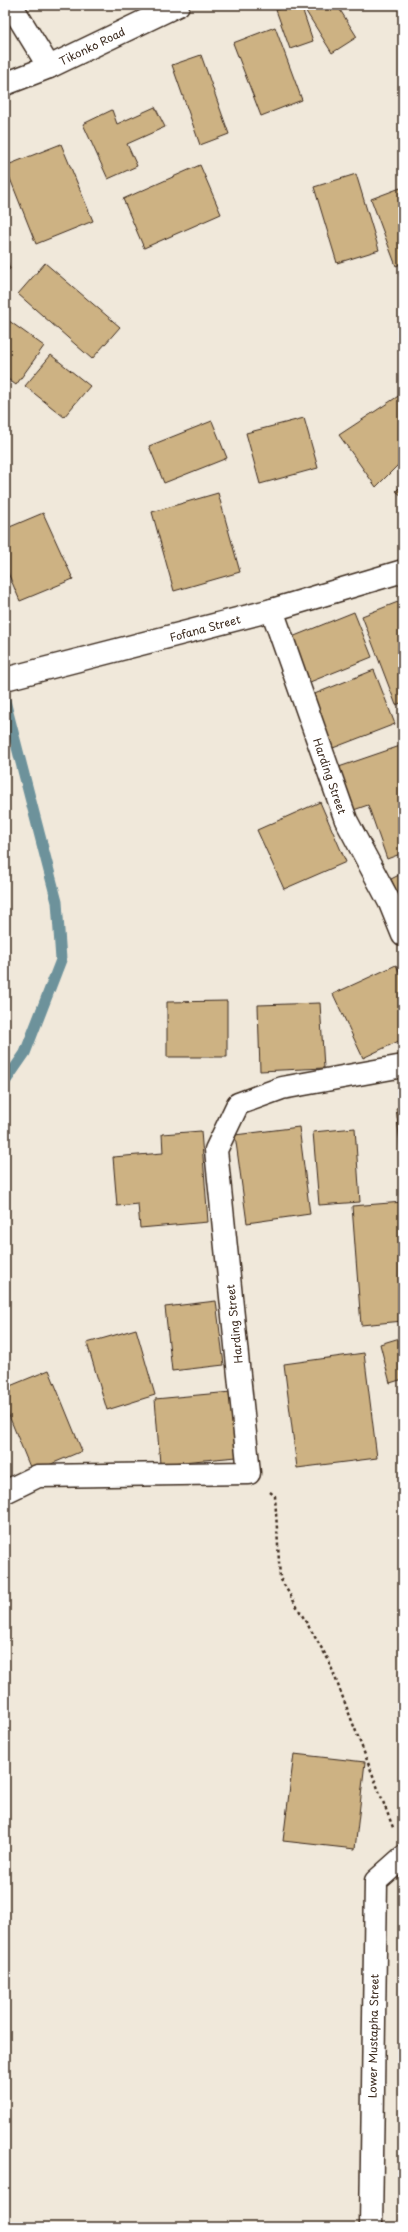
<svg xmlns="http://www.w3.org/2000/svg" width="408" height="2232" font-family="'Playpen Sans',sans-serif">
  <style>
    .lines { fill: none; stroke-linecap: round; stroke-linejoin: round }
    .stream { stroke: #6d929b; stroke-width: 11 }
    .building { fill: #cdb283; stroke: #3b2a1e }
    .street-casing { stroke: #3b2a1e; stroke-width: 25 }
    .secondary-casing { stroke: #3b2a1e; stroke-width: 25 }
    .path { stroke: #3b2a1e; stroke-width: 2.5; stroke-dasharray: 3 3; stroke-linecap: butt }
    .street { stroke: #fff; stroke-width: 22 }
    .secondary { stroke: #fff; stroke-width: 22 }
    .labels { text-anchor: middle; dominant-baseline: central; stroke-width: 3; stroke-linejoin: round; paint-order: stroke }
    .street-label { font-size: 11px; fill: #3b2a1e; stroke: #fff }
  </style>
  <rect width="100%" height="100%" fill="#f0e8da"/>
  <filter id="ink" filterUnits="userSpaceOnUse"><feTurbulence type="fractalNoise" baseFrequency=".025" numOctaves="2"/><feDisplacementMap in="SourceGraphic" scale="8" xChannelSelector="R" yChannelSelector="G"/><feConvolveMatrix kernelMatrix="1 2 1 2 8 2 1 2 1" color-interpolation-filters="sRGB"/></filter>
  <g filter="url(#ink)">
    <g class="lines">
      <path class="stream" d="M5,701L57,902L61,960L25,1053L5,1082"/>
    </g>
    <g class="building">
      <path d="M290,5H301L313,41L290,49L276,10Z"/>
      <path d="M302,5H337L357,37L332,53Z"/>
      <path d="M275,27L302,100L261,116L233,43Z"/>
      <path d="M201,55L229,134L200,145L172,65Z"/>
      <path d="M155,107L165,127L127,144L137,166L108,179L83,124L112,110L117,124Z"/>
      <path d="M61,144L93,221L36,244L5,166Z"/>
      <path d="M200,165L221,214L144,248L123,199Z"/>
      <path d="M356,174L379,250L337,263L314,187Z"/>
      <path d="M403,187V263L396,266L371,199Z"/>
      <path d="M5,254L10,269L5,271Z"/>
      <path d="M45,263L120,327L92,359L18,294Z"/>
      <path d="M5,318L44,346L16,385L5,377Z"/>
      <path d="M51,355L90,386L64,417L25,386Z"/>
      <path d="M403,393V460L376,487L339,435Z"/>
      <path d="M304,418L318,468L260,484L246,433Z"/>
      <path d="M212,421L227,458L164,483L149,446Z"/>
      <path d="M403,484V497L396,491Z"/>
      <path d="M218,493L240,572L174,591L152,512Z"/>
      <path d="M43,513L73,579L20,601L5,566V529Z"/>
      <path d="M403,600V702L396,705L362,616Z"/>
      <path d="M354,612L372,657L310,682L292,637Z"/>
      <path d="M374,670L395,724L333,748L312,695Z"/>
      <path d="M403,745V853L387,859L368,805L348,812L333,769Z"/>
      <path d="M320,802L346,862L284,889L257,830Z"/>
      <path d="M403,873V905L391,879Z"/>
      <path d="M396,965L403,979V1039L363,1058L333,994Z"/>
      <path d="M227,1001V1057H167V1002Z"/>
      <path d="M320,1003L324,1068L260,1071L258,1005Z"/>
      <path d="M403,1107V1171L396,1108Z"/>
      <path d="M299,1127L310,1214L247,1223L235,1135Z"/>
      <path d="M355,1128L360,1202L319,1205L313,1132Z"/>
      <path d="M201,1131L208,1222L140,1228L138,1204L117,1206L113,1157L163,1153L162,1134Z"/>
      <path d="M403,1202V1321L361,1325L352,1206Z"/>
      <path d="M216,1301L224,1365L172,1371L165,1307Z"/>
      <path d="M136,1329L155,1395L107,1410L87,1343Z"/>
      <path d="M403,1337V1379L390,1383L380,1344Z"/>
      <path d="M364,1353L377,1458L297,1468L284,1364Z"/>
      <path d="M49,1370L82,1451L32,1472L5,1406V1388Z"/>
      <path d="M231,1392L237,1457L160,1464L155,1399Z"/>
      <path d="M294,1754L365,1762L355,1849L283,1841Z"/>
    </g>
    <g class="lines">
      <g class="street-casing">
        <g id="street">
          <path d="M11,5L49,67"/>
          <path d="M272,610L346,820L390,903L403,935"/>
          <path d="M5,679L272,610L403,571"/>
          <path d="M5,1492L38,1476L249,1473L216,1150L238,1104L282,1088L403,1066"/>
          <path d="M371,2227L376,1881L403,1857"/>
        </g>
      </g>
      <g class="secondary-casing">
        <path id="secondary" d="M5,84L49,67L178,5"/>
      </g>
      <path class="path" d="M270,1492L275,1496L280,1578L328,1659L394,1830"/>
      <use href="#street" class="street"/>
      <use href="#secondary" class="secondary"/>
    </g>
  </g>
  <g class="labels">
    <g class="street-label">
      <text transform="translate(92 46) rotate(-26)">Tikonko Road</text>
      <text transform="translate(205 628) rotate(-15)">Fofana Street</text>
      <text transform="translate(330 776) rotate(71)">Harding Street</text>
      <text transform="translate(234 1324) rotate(-96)">Harding Street</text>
      <text transform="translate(373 2036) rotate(-89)">Lower Mustapha Street</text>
    </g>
  </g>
  <rect width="408" height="2232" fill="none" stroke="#fff" stroke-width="20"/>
  <rect x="10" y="10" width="388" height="2212" fill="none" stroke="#3b2a1e" stroke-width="1.5" filter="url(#ink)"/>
</svg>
